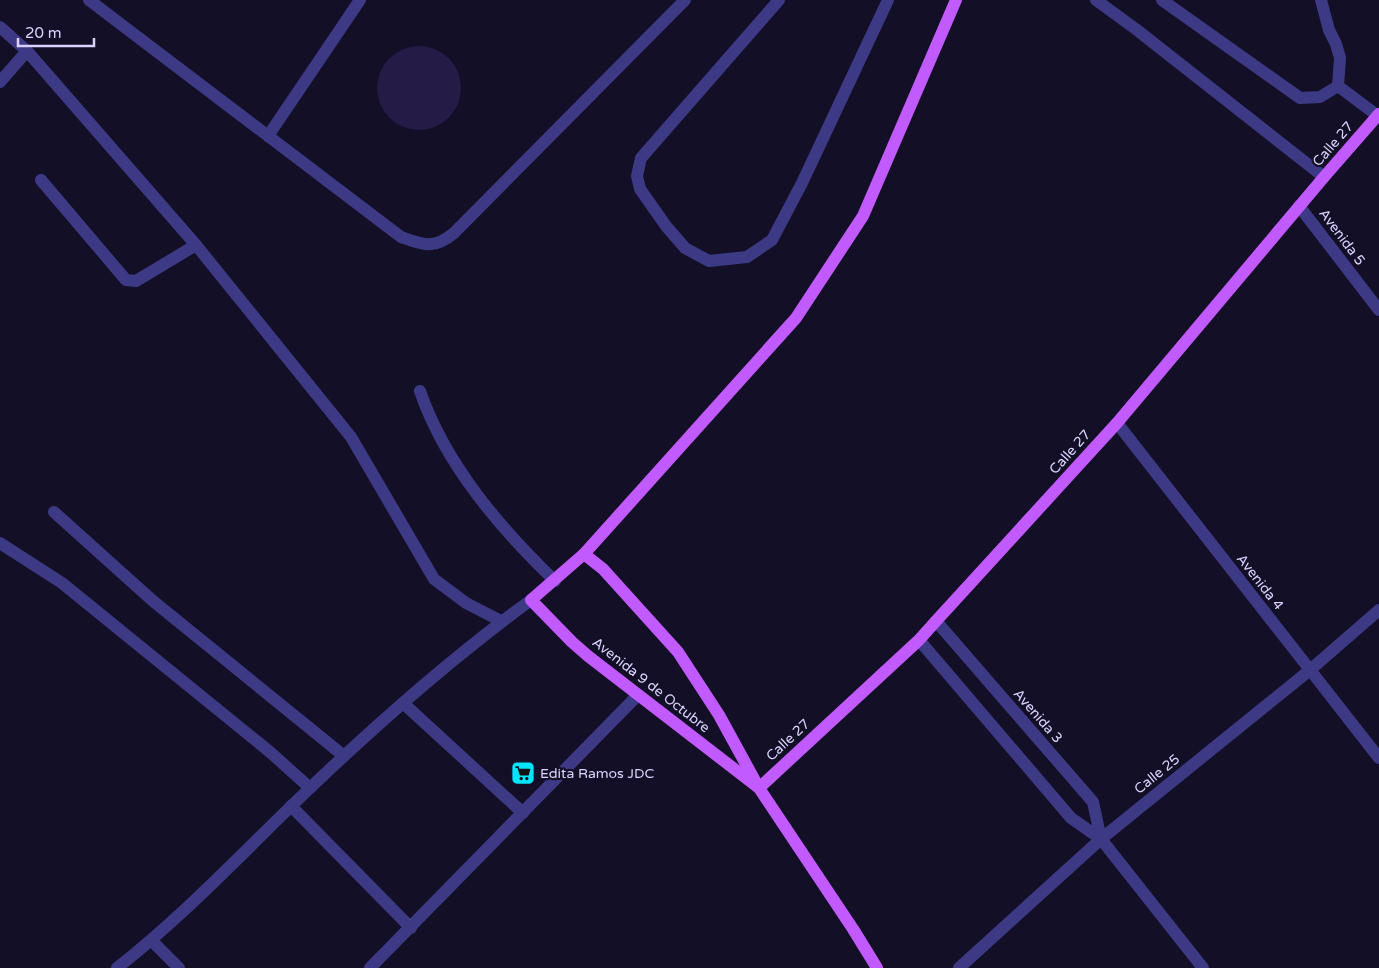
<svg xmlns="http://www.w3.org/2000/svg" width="1379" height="968" font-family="'Varela Round',sans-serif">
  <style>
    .building { fill: #241b47 }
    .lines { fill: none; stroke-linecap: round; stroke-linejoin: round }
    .minor { stroke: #3d3a85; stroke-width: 12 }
    .major { stroke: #c25bff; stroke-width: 12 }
    .labels { text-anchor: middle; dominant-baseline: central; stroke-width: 4.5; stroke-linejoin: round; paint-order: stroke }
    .street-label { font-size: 14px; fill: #d9d4ff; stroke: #130f26 }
    .poi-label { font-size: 14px; fill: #d9d4ff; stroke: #130f26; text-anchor: start }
  </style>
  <rect width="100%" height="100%" fill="#130f26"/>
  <circle class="building" cx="419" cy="88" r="42"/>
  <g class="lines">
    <g class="minor">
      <path d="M89,0L401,237C424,245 433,250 454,233L685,0"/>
      <path d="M779,0L641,158L637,176L640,189L666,226L685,248L709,261L747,257L772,240L802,183L888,0"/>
      <path d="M1096,0L1137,30L1324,177"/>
      <path d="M1162,0L1300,98L1320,97L1338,86L1378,116"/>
      <path d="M1321,0L1329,30L1336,44L1340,58L1338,86"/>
      <path d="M0,27L27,51L196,245L351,437L434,579L466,603L501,621"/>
      <path d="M0,82L27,51"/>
      <path d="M268,136L360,0"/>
      <path d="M41,180L126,280L136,281L196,245"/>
      <path d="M1299,206L1379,310"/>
      <path d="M420,391C445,464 500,528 555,581"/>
      <path d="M1117,423L1379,758"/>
      <path d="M54,512L153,601L344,756"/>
      <path d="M0,543L62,583L270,752L310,788"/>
      <path d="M936,621L1093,802L1101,839"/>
      <path d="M919,640L1071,818L1101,839L1203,968"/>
      <path d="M403,703L523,813"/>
      <path d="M291,806L411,928"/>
      <path d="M152,941L179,968"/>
      <path d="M117,968C186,914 246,849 309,789C379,722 453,657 531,600"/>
      <path d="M370,968L638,695"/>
      <path d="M959,968L1101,839L1310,670L1379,610"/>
    </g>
    <g class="major">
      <path d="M584,554L603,569L678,652L719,715L759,788L853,929L877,968"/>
      <path d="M759,788L588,656L572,642L531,600L584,554L796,318L863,216L956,0"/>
      <path d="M759,788L919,640L936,621L1117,423L1324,177L1379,114"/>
    </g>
  </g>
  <defs>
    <g id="supermarket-square" transform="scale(1.25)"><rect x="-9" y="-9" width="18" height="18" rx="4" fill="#00e5ff" stroke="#130f26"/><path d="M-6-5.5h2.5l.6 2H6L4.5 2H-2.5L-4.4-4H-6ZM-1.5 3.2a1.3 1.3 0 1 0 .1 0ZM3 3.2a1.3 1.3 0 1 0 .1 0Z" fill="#111"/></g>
  </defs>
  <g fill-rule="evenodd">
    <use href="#supermarket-square" x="523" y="773"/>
  </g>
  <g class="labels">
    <g class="street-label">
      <text transform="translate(1333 144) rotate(-49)">Calle 27</text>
      <text transform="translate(1342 237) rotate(53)">Avenida 5</text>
      <text transform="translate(1070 452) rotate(-48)">Calle 27</text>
      <text transform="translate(1260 582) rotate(52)">Avenida 4</text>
      <text transform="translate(651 685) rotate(38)">Avenida 9 de Octubre</text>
      <text transform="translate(1038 716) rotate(49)">Avenida 3</text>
      <text transform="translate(788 740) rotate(-43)">Calle 27</text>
      <text transform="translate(1157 774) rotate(-39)">Calle 25</text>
    </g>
    <g class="poi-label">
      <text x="540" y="773">Edita Ramos JDC</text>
    </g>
  </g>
  <path d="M18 38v8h76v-8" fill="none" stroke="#d9d4ff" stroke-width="2.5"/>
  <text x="25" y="38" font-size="15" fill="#d9d4ff" stroke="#130f26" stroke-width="4" paint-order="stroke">20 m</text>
</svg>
